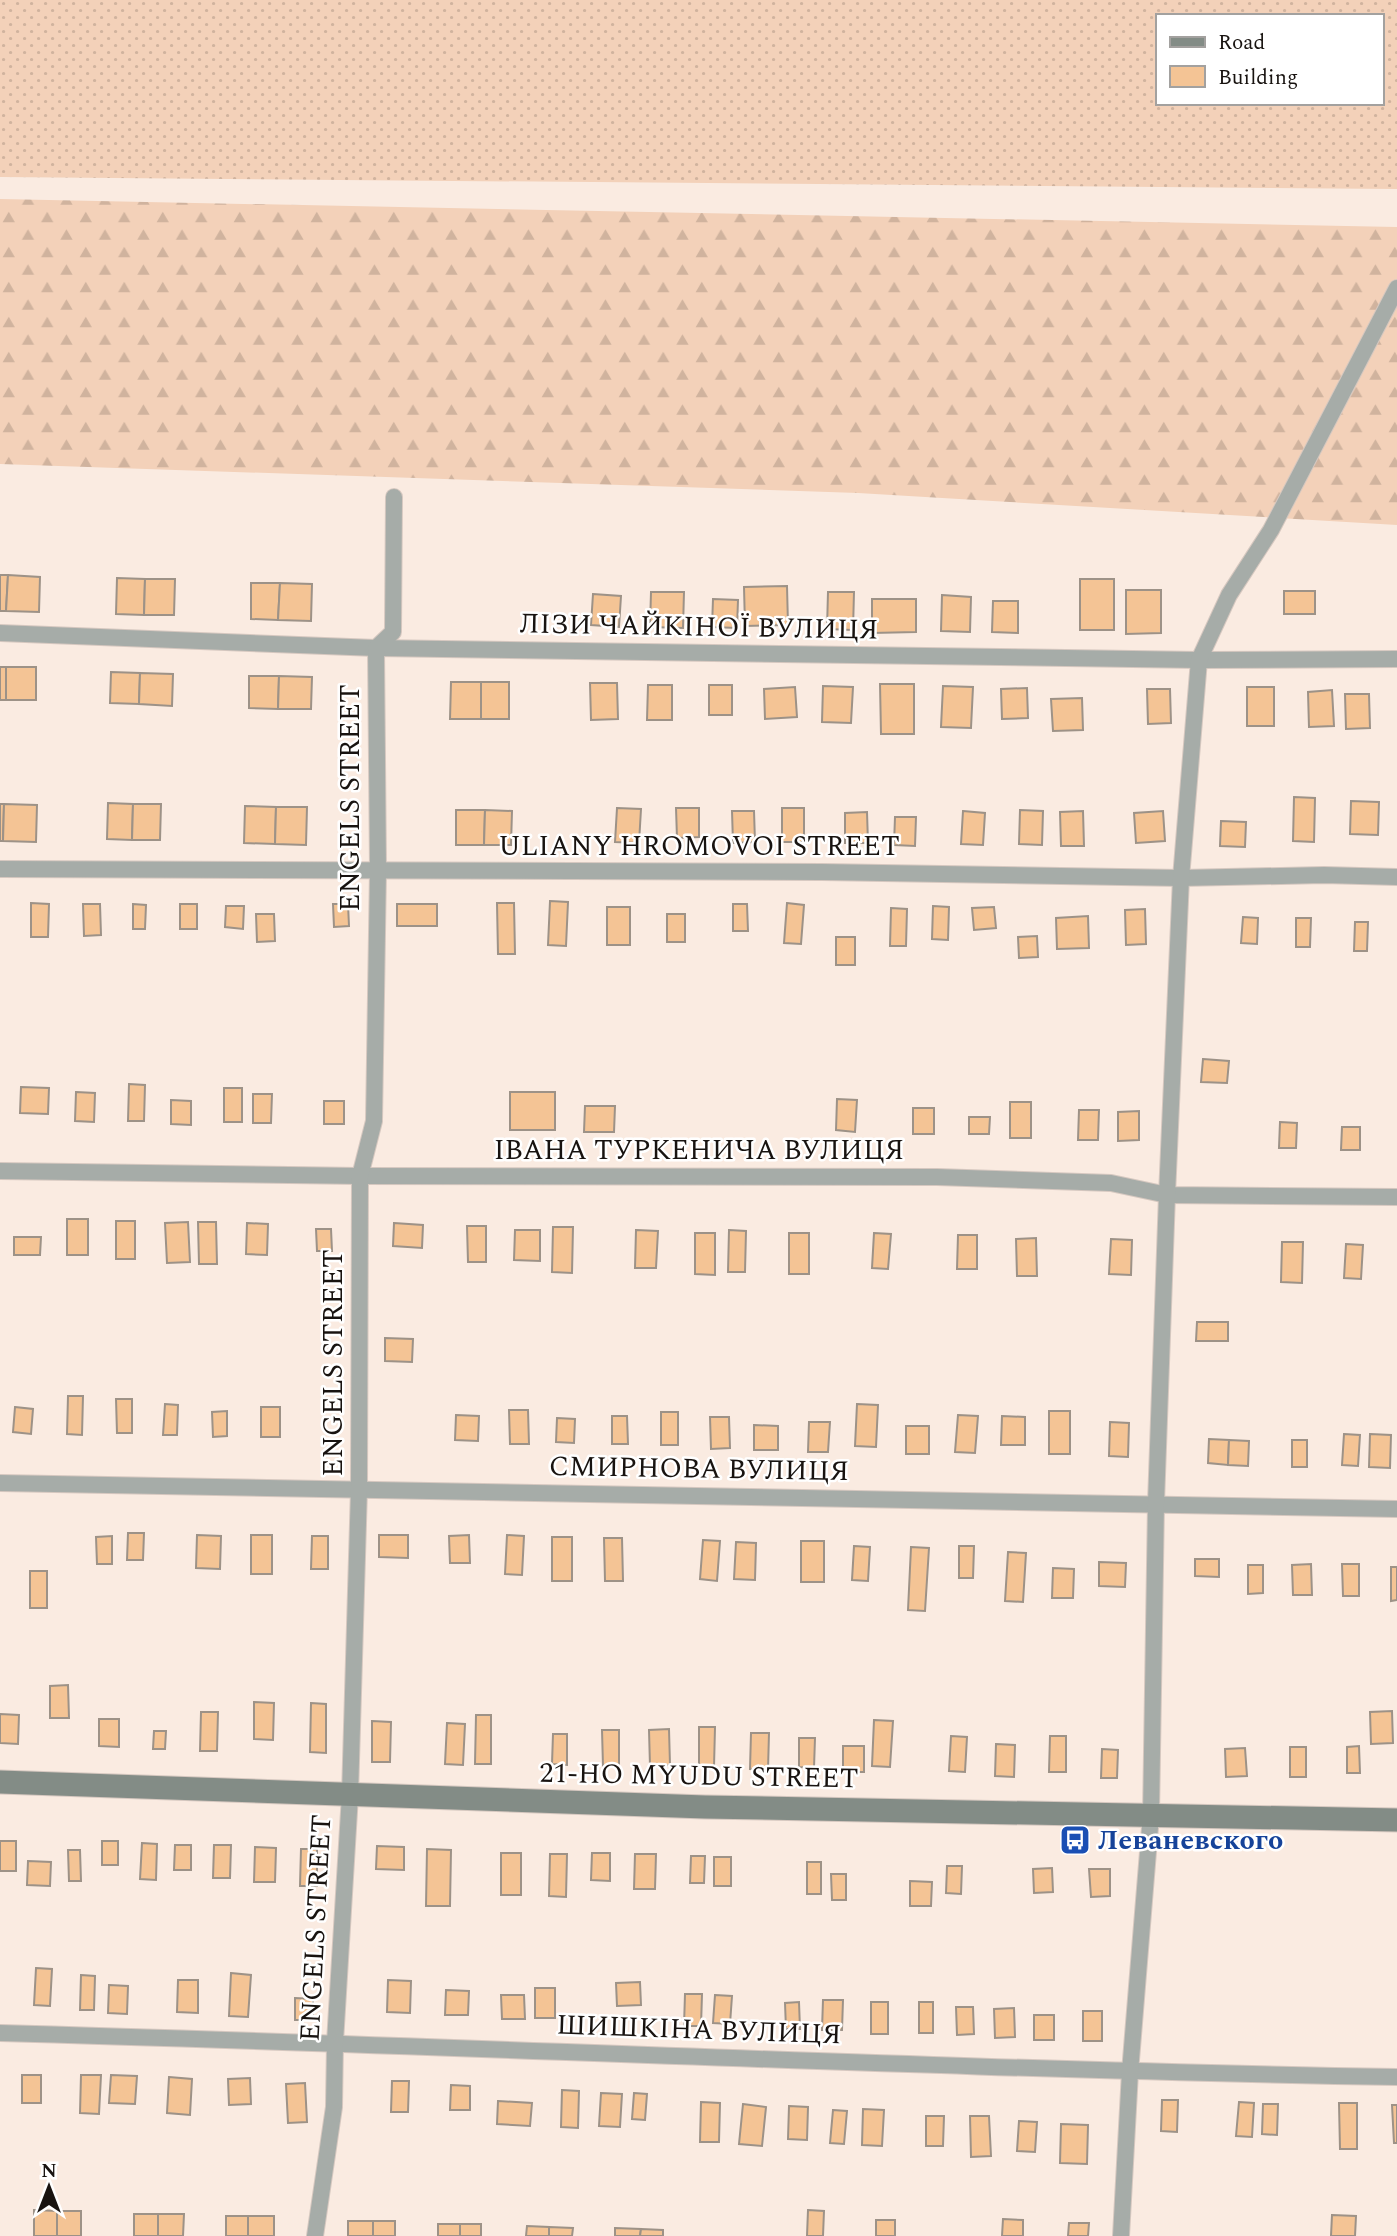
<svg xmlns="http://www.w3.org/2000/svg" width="1397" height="2236" font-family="Spectral,serif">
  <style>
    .forest { fill: url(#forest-firs) }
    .garden { fill: url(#garden-dots); fill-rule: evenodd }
    .building { fill: #f4c495; stroke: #9d9287; stroke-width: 2 }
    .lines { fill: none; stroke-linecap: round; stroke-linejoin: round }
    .street-casing { stroke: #d6c8c0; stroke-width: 18 }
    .secondary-casing { stroke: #d6c8c0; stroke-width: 25 }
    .street { stroke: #a6aca8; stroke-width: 16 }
    .secondary { stroke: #838c86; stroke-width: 23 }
    .labels { text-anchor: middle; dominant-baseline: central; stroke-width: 5; stroke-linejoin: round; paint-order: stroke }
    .street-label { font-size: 28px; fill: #181310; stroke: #fff }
    .transit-label { font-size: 28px; font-weight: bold; fill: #164399; stroke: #fff; text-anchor: start }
  </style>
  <defs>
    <pattern id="forest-firs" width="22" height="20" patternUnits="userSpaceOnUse" patternTransform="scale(1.75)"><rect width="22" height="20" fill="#f3d1b9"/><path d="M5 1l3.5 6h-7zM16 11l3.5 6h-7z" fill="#d0b39e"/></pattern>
    <pattern id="garden-dots" width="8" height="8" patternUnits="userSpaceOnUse" patternTransform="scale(1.75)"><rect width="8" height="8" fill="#f3d1b9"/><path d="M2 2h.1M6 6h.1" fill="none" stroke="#d0b39e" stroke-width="1.8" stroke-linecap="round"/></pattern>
  </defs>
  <rect width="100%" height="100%" fill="#faebe1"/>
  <path class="forest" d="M0,199L1397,227V525L858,493L0,464Z"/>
  <path class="garden" d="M0,0H1397V189L0,177ZM1157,16H1381V103H1157Z"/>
  <g class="building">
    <path d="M0,575H8L6,611H0Z"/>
    <path d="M8,575L40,577L39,612L6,611Z"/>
    <path d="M117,578L145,579L144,615L116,614Z"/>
    <path d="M145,579H175L174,615H144Z"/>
    <rect x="1080" y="579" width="34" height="51"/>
    <path d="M251,583H280L278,620L251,619Z"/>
    <path d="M280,583L312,584L311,621L278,620Z"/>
    <path d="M787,586L788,625L745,626L744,587Z"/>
    <path d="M1126,590H1161V633L1126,634Z"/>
    <rect x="1284" y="591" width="31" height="23"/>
    <path d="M651,592H684L683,628L650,627Z"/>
    <path d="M828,592H854L853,630L827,629Z"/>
    <path d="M593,594L621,596L619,627L591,625Z"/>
    <path d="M942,595L971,597L970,632L941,631Z"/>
    <path d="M713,599L738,600L737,628L712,627Z"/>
    <path d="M872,599H916V632L872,633Z"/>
    <path d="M993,601H1018V633L992,632Z"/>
    <rect x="0" y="667" width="6" height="33"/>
    <rect x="6" y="667" width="30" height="33"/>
    <path d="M111,672L140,673L139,704L110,703Z"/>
    <path d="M140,673L173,674L172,706L139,704Z"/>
    <path d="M249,676H279L278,709L249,708Z"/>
    <path d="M279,676L312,677L311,709H278Z"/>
    <path d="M451,682H481V719H450Z"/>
    <rect x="481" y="682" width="28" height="37"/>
    <path d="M590,683H617L618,719L591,720Z"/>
    <path d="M880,684H914V734H881Z"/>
    <path d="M648,685H672V720H647Z"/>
    <rect x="709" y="685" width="23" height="30"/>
    <path d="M823,686L853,687L851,723L822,722Z"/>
    <path d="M943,686L973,687L971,728L941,727Z"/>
    <path d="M795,687L797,717L765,719L764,689Z"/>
    <rect x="1247" y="687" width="27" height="39"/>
    <path d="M1027,688L1028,718L1002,719L1001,689Z"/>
    <path d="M1147,689H1170L1171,723L1148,724Z"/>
    <path d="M1332,690L1334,726L1309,727L1308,692Z"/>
    <path d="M1345,694H1369L1370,728L1346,729Z"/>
    <path d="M1082,698L1083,730L1053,731L1051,699Z"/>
    <path d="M1294,797L1315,798L1314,842L1293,841Z"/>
    <path d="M1351,801L1379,802L1378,835L1350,834Z"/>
    <path d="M108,803L133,804L132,840L107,839Z"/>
    <path d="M0,804H4L3,841H0Z"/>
    <path d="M4,804L37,805L36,842L3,841Z"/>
    <path d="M133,804H161L160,840H132Z"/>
    <path d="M245,806L276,807L275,844L244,843Z"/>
    <path d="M276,807H307L306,845L275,844Z"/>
    <path d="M617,808L641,809L639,843L615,842Z"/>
    <path d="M676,808H699V837L677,838Z"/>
    <rect x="782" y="808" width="22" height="34"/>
    <path d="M456,810H485L484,845H456Z"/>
    <path d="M485,810L512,811L511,845H484Z"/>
    <path d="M1020,810L1043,811L1042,845L1019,844Z"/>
    <path d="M732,811H754L755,842L733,843Z"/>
    <path d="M963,811L985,813L983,845L961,844Z"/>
    <path d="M1083,811L1084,846H1061L1060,812Z"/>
    <path d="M1163,811L1165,841L1136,843L1134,813Z"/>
    <path d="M867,812L868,843H845V813Z"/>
    <path d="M895,817H916L915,846L894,845Z"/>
    <path d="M1221,821L1246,822L1245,847L1220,846Z"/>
    <path d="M550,901L568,902L566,946L548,945Z"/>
    <path d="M31,903L49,904L48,937H31Z"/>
    <path d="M497,903H514L515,954H498Z"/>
    <path d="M787,903L804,905L801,944L784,943Z"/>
    <path d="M83,904H100L101,935L84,936Z"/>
    <path d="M133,904L146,905L145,929H133Z"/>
    <rect x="180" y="904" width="17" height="25"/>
    <path d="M333,904H348L349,926L334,927Z"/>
    <rect x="397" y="904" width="40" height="22"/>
    <path d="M733,904H747L748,931H733Z"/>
    <path d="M226,906H244L243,929L225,927Z"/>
    <path d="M933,906L949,907L948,940L932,939Z"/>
    <rect x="607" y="907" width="23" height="38"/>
    <path d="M994,907L996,928L974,930L972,908Z"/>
    <path d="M891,908L907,909L906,946H890Z"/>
    <path d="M1145,909L1146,944L1126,945L1125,910Z"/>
    <path d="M256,914H274L275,941L257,942Z"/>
    <rect x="667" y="914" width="18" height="28"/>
    <path d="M1088,916L1089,948L1057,949L1056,918Z"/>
    <path d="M1243,917L1258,918L1257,944L1241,943Z"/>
    <path d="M1296,918H1311L1310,947H1296Z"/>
    <path d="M1355,922H1368L1367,951H1354Z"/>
    <path d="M1037,936L1038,957L1019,958L1018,937Z"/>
    <rect x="836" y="937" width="19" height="28"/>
    <path d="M1203,1059L1229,1061L1227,1083L1201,1082Z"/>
    <path d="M129,1084L145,1085L144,1121H128Z"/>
    <path d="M21,1087L49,1088L48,1114L20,1113Z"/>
    <rect x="224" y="1088" width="18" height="34"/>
    <path d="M76,1092L95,1093L94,1122L75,1121Z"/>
    <rect x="510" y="1092" width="45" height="38"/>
    <path d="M253,1094H272L271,1123H253Z"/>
    <path d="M837,1099L857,1100L855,1132L836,1130Z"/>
    <path d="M171,1100L191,1101V1125L171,1124Z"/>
    <rect x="324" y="1101" width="20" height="23"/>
    <rect x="1010" y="1102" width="21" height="36"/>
    <path d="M585,1106H615L614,1132H584Z"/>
    <rect x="913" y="1108" width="21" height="26"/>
    <path d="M1079,1110H1099L1098,1140H1078Z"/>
    <path d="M1139,1111V1140L1118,1141V1112Z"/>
    <path d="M969,1117H990L989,1134H969Z"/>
    <path d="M1280,1122L1297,1123L1296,1148H1279Z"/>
    <path d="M1342,1127H1360V1150H1341Z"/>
    <rect x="67" y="1219" width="21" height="36"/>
    <rect x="116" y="1221" width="19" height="38"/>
    <path d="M188,1222L190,1262L167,1263L165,1223Z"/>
    <path d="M198,1222H216L217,1264H199Z"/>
    <path d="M247,1223L268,1224L267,1255L246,1254Z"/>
    <path d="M394,1223L423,1225L422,1248L393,1246Z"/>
    <path d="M467,1226H486V1262H468Z"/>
    <path d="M553,1227H573L572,1273L552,1272Z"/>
    <path d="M316,1229H331L332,1251H317Z"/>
    <path d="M515,1230H540V1261L514,1260Z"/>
    <path d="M636,1230L658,1231L656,1268H635Z"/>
    <path d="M729,1230L746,1231L745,1272H728Z"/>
    <path d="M695,1233H715V1275L695,1274Z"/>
    <rect x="789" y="1233" width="20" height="41"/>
    <path d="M874,1233L891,1234L888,1269L872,1268Z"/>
    <path d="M958,1235H977V1269H957Z"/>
    <path d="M14,1237H41L40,1255H14Z"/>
    <path d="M1036,1238L1037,1276H1017L1016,1239Z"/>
    <path d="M1111,1239L1132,1240L1131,1275L1109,1274Z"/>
    <path d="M1282,1242H1303L1302,1283L1281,1282Z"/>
    <path d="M1346,1244L1363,1245L1361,1279L1344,1278Z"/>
    <path d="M1197,1322H1228V1341H1196Z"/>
    <path d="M385,1338L413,1339L412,1362L385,1361Z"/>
    <path d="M68,1396H83L82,1435L67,1434Z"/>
    <path d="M116,1399H132V1433H117Z"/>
    <path d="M165,1404L178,1405L177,1435H163Z"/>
    <path d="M857,1404L878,1405L876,1447L855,1446Z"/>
    <path d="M15,1407L33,1409L31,1434L13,1432Z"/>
    <rect x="261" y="1407" width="19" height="30"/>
    <path d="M509,1410H528L529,1444H510Z"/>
    <path d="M227,1411V1436L213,1437L212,1412Z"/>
    <rect x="1049" y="1411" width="21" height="43"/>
    <rect x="661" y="1412" width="17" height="33"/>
    <path d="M456,1415L479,1416L478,1441L455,1440Z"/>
    <path d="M958,1415L978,1416L975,1453L955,1452Z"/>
    <path d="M612,1416H627L628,1444H612Z"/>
    <path d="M1002,1416L1025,1417V1445H1001Z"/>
    <path d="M710,1417H729L730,1448L711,1449Z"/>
    <path d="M557,1418L575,1419L574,1443L556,1442Z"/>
    <path d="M809,1422H830L828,1452H808Z"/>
    <path d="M1110,1422L1129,1423L1128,1457L1109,1456Z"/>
    <path d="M754,1425L778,1426V1450H754Z"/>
    <rect x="906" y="1426" width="23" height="28"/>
    <path d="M1344,1434L1360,1435L1358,1466L1342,1465Z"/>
    <path d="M1370,1434L1391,1435L1390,1468L1369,1467Z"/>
    <path d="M1209,1439L1229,1440L1228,1465L1208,1463Z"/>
    <path d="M1229,1440L1249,1441L1248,1466L1228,1465Z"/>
    <rect x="1292" y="1440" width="15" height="27"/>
    <path d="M128,1533H144L143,1560H127Z"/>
    <path d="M197,1535L221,1536L220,1569L196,1568Z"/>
    <rect x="251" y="1535" width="21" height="39"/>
    <path d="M379,1535H408V1558L379,1557Z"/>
    <path d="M469,1535L470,1563H450L449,1536Z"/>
    <path d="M507,1535L524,1536L522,1575L505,1574Z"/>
    <path d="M112,1536V1564H97L96,1537Z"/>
    <path d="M312,1536H328V1569H311Z"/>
    <rect x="552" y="1537" width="20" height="44"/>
    <path d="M604,1538H622L623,1581H605Z"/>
    <path d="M703,1540L720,1541L717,1581L700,1579Z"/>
    <rect x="801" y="1541" width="23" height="41"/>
    <path d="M736,1542L756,1543L755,1580L734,1579Z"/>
    <path d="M854,1546L870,1547L868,1581L852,1580Z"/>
    <path d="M959,1546H974L973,1578H959Z"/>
    <path d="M911,1547L929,1548L925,1611L908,1610Z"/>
    <path d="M1008,1552L1026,1553L1023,1602L1005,1601Z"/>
    <path d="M1195,1559H1219V1577L1195,1576Z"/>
    <path d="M1099,1562L1126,1563L1125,1587L1099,1586Z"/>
    <path d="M1311,1564L1312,1595H1293L1292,1565Z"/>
    <path d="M1342,1564H1359V1596H1343Z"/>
    <path d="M1248,1565H1263V1593L1248,1594Z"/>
    <path d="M1391,1567H1397V1600L1391,1601Z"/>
    <path d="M1053,1568L1074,1569L1073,1598H1052Z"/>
    <rect x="30" y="1571" width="17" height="37"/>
    <path d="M68,1685L69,1718H50V1686Z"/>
    <path d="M254,1702L274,1703L273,1740L254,1739Z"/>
    <path d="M311,1703L326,1704V1753L310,1752Z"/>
    <path d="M1392,1711L1393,1743L1371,1744L1370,1712Z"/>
    <path d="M201,1712H218L217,1751H200Z"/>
    <path d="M0,1714L19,1715L18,1744L0,1743Z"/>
    <path d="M476,1715H491V1764H475Z"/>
    <path d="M99,1719H119V1747L99,1746Z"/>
    <path d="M874,1720L893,1721L890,1767L872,1766Z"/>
    <path d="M372,1721L391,1722L390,1762H372Z"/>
    <path d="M447,1723L465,1724L463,1765L445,1764Z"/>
    <path d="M699,1727H715L714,1767H699Z"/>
    <path d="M669,1729L670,1765L650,1766L649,1730Z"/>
    <path d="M602,1730H619V1765L603,1766Z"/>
    <path d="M154,1731H166L165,1749H153Z"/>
    <path d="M751,1733H769L768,1770L750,1769Z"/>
    <path d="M553,1734H567V1765L552,1764Z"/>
    <path d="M951,1736L967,1737L965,1772L949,1771Z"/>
    <path d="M1050,1736H1066V1772H1049Z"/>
    <path d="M799,1738H815L814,1768L799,1767Z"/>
    <path d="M996,1744L1015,1745L1014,1777L995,1776Z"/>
    <rect x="843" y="1746" width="21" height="26"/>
    <path d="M1359,1746L1360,1773H1347V1747Z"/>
    <rect x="1290" y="1747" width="16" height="30"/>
    <path d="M1245,1748L1247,1776L1226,1777L1225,1749Z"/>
    <path d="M1102,1749L1118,1750L1117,1778H1101Z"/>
    <rect x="0" y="1841" width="16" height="30"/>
    <rect x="102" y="1841" width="16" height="24"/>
    <path d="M142,1843L157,1844L156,1880L140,1879Z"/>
    <path d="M175,1845H191V1870H174Z"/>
    <path d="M214,1845H231L230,1878H213Z"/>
    <path d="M377,1846L404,1847V1870L376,1869Z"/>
    <path d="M255,1847L276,1848L275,1882H254Z"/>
    <path d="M301,1849H317V1886H300Z"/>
    <path d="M427,1849L451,1850L450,1906H426Z"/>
    <path d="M68,1850H80L81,1881H69Z"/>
    <rect x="501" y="1853" width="20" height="42"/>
    <path d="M592,1853H610V1881L591,1880Z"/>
    <path d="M550,1854H567L566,1897L549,1896Z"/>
    <path d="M635,1854H656L655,1889H634Z"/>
    <path d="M691,1856H705L704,1883H690Z"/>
    <rect x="714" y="1857" width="17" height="29"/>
    <path d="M28,1861L51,1862L50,1886L27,1885Z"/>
    <rect x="807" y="1862" width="14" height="32"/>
    <path d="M947,1866H962L961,1894L946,1893Z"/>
    <path d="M1052,1868L1053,1892L1034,1893L1033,1869Z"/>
    <path d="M1089,1869H1110V1896L1091,1897Z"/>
    <path d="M831,1874H846V1900H832Z"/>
    <path d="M910,1881L932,1882L931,1906H910Z"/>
    <path d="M36,1968L52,1969L50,2006L34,2005Z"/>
    <path d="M231,1973L251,1975L248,2017L229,2016Z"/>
    <path d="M81,1975L95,1976L94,2010H80Z"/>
    <path d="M178,1980H198V2013L177,2012Z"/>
    <path d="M388,1980L411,1981L410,2013L387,2012Z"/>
    <path d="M640,1982L641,2005L617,2006L616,1983Z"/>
    <path d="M109,1985L128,1986L127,2014L108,2013Z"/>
    <rect x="535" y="1988" width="20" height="30"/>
    <path d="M446,1990L469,1991L468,2015H445Z"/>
    <path d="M685,1994H702L701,2026H684Z"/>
    <path d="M501,1995H524L525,2019H502Z"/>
    <path d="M715,1995L732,1996L730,2024L713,2023Z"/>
    <path d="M295,1998L313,1999V2020H295Z"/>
    <path d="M823,2000H843L842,2030H822Z"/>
    <path d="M799,2002L800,2029H786L785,2003Z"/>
    <rect x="871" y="2002" width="17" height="32"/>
    <rect x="919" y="2002" width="14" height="31"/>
    <path d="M956,2007H973L974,2034L957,2035Z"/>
    <path d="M1014,2008L1015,2037L995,2038L994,2009Z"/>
    <rect x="1083" y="2011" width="19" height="30"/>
    <rect x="1034" y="2015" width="20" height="25"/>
    <rect x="22" y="2075" width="19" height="28"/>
    <path d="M81,2075H101L99,2114L80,2113Z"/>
    <path d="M111,2075L137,2076L135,2104L109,2103Z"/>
    <path d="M169,2077L192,2079L190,2115L167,2113Z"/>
    <path d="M250,2078L251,2104L229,2105L228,2079Z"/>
    <path d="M392,2081H409L408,2112H391Z"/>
    <path d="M305,2083L307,2122L288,2123L286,2084Z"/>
    <path d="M451,2085L470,2086V2110H450Z"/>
    <path d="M562,2090L579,2091L578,2128L561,2127Z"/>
    <path d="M601,2093L622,2094L620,2127L599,2126Z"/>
    <path d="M634,2093L647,2094L645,2120L632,2119Z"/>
    <path d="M1162,2100H1178L1177,2132L1161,2131Z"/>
    <path d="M498,2101L532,2103L530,2126L497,2124Z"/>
    <path d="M701,2102L720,2103L719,2142H700Z"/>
    <path d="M1239,2102L1254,2103L1252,2137L1236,2136Z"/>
    <path d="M1339,2103H1357V2149H1340Z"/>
    <path d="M743,2104L766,2107L762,2146L739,2144Z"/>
    <path d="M1263,2104H1278L1277,2135L1262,2134Z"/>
    <path d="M1392,2105H1397V2143H1394Z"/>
    <path d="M789,2106L808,2107L807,2140L788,2139Z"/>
    <path d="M863,2109L884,2110L882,2146L862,2145Z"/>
    <path d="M833,2110L847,2111L844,2144L830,2143Z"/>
    <path d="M926,2116H944L943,2146H926Z"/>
    <path d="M970,2116H989L991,2156L971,2157Z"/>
    <path d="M1019,2121L1037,2122L1035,2152L1017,2151Z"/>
    <path d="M1061,2124L1088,2125L1087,2164L1060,2163Z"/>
    <path d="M34,2210L57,2211V2236H34Z"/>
    <path d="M808,2210L824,2211L823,2236H807Z"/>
    <rect x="57" y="2211" width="24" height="25"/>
    <rect x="134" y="2214" width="24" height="22"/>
    <path d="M158,2214H184L183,2236H158Z"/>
    <path d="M1332,2215L1356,2216L1355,2236H1331Z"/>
    <rect x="226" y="2216" width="22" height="20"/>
    <rect x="248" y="2216" width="26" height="20"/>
    <path d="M1003,2219L1023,2220V2236H1002Z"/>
    <rect x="876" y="2220" width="19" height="16"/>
    <rect x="348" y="2221" width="25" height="15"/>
    <rect x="373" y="2221" width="22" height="15"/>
    <path d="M1069,2223H1089L1088,2236H1068Z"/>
    <rect x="438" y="2224" width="22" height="12"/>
    <rect x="460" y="2224" width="21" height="12"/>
    <path d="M527,2226L549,2227V2236H526Z"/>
    <path d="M549,2227L573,2228L572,2236H549Z"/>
    <path d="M615,2228L641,2229L640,2236H615Z"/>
    <path d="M641,2229L663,2230V2236H640Z"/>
  </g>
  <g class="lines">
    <g class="street-casing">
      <g id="street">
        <path d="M0,633L376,648L1199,660L1397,659"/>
        <path d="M0,869L822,872L1181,878L1324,875L1397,877"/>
        <path d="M0,1171L360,1176L937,1177L1111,1183L1167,1195L1397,1197"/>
        <path d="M0,1483L1397,1509"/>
        <path d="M0,2033C466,2046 931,2069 1397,2077"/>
        <path d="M315,2236L334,2107L335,2042L350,1795L359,1489L360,1176L374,1121L378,870L376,648L393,632L394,497"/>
        <path d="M1121,2236L1130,2072L1151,1815L1156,1503L1167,1195L1181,878L1199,660L1229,595L1271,530L1397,288"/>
      </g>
    </g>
    <g class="secondary-casing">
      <path id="secondary" d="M0,1782L705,1807L1397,1820"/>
    </g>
    <use href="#street" class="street"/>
    <use href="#secondary" class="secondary"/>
  </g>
  <defs>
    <g id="bus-square" transform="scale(1.575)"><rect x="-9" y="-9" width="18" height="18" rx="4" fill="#1a4fb4" stroke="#fff"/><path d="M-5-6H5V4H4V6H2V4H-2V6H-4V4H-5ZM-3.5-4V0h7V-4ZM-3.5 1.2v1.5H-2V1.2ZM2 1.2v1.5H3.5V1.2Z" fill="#fff"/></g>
  </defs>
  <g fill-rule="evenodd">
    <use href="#bus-square" x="1075" y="1840"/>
  </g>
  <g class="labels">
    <g class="street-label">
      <text transform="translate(699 627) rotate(1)">ЛІЗИ ЧАЙКІНОЇ ВУЛИЦЯ</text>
      <text transform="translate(350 798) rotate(-90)">ENGELS STREET</text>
      <text x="699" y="846">ULIANY HROMOVOI STREET</text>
      <text x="699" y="1150">ІВАНА ТУРКЕНИЧА ВУЛИЦЯ</text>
      <text transform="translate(333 1363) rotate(-90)">ENGELS STREET</text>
      <text transform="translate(699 1469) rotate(1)">СМИРНОВА ВУЛИЦЯ</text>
      <text transform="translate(699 1776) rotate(1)">21-HO MYUDU STREET</text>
      <text transform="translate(316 1928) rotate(-87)">ENGELS STREET</text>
      <text transform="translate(699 2030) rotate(2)">ШИШКІНА ВУЛИЦЯ</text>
    </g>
    <g class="transit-label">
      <text x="1098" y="1840">Леваневского</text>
    </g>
  </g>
  <rect x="1156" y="14" width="228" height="91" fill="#ffffff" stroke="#a3a19f" stroke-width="2"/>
  <rect x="1170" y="37" width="35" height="10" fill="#838c86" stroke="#a3a19f" stroke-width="2"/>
  <text x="1218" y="49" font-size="21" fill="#181310">Road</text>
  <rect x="1170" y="66" width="35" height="21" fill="#f4c495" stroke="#a3a19f" stroke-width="2"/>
  <text x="1218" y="84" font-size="21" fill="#181310">Building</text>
  <g transform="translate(49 2187)" stroke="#ffffff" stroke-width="5" paint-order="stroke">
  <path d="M0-5L12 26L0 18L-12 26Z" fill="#181310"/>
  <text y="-10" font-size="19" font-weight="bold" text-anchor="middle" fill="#181310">N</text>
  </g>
</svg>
